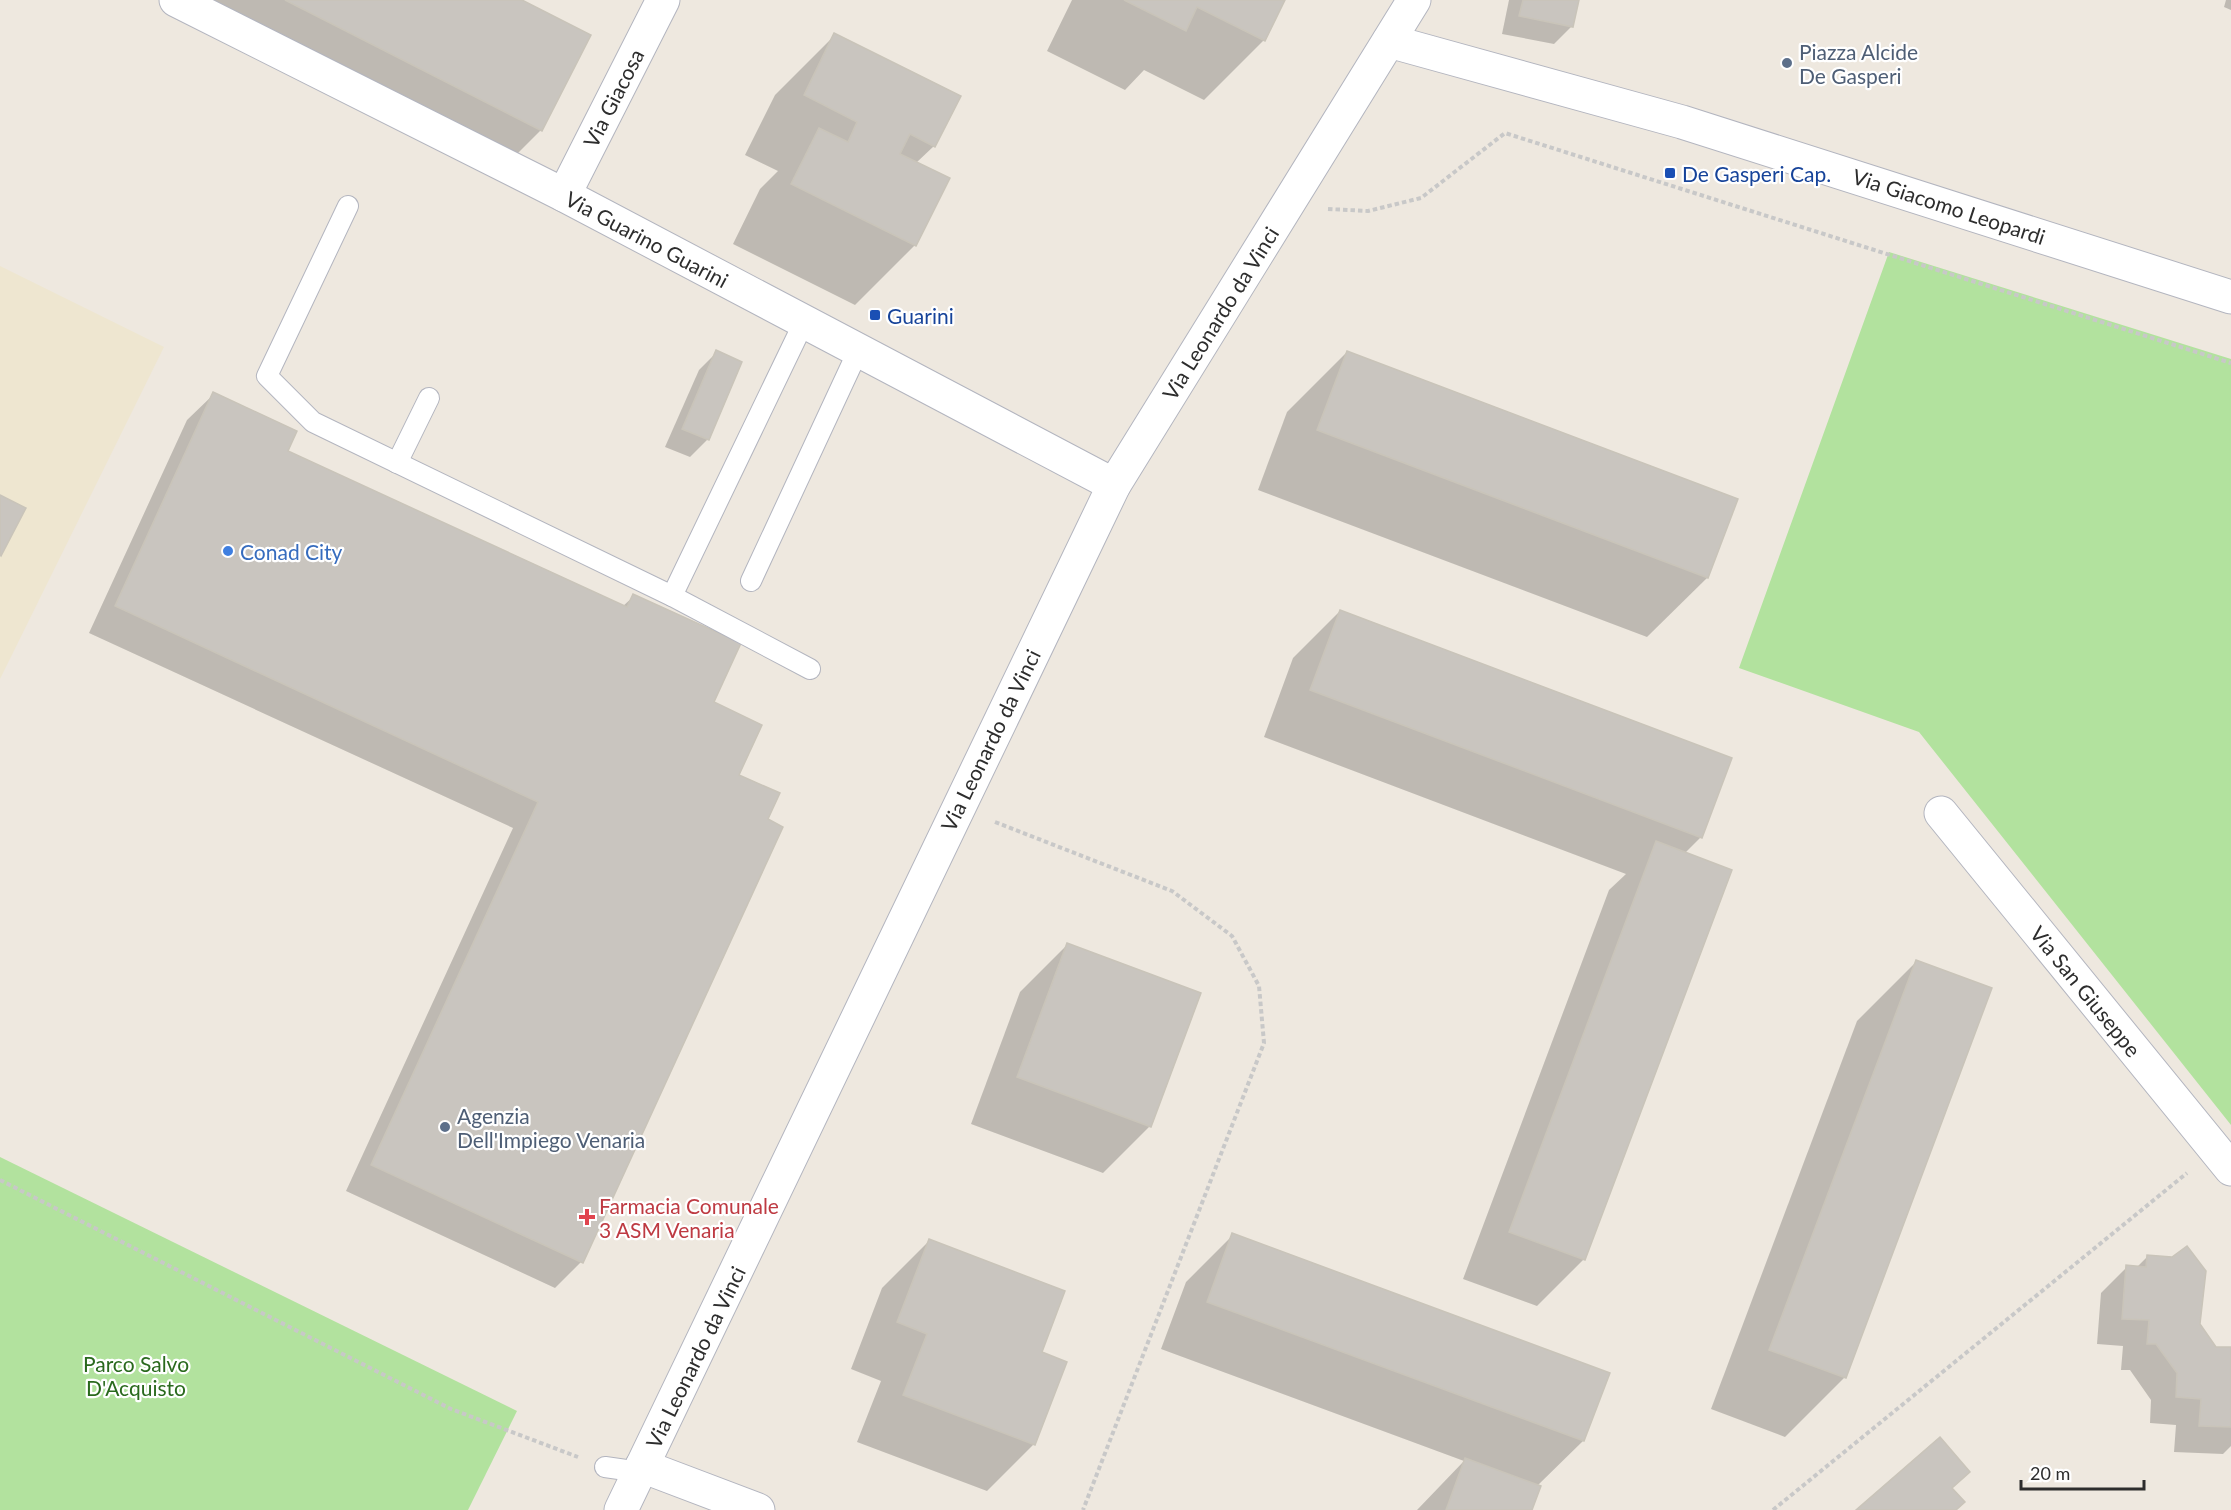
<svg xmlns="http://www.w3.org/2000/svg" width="2231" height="1510" font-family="Lato,sans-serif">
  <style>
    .education { fill: #eee6d0 }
    .green { fill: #b2e29e }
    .shadow { fill: #0003 }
    .building { fill: #c9c5bf; stroke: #c9c4b9; stroke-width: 1.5 }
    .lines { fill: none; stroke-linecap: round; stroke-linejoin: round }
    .lane-casing { stroke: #b3b5bf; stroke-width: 22 }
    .street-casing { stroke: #b3b5bf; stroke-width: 35 }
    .path { stroke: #c8c8c8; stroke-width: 4; stroke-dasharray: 4.5 3; stroke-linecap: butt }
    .lane { stroke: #fff; stroke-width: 20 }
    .street { stroke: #fff; stroke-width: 33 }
    .service-dot { fill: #5c6f8a; stroke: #fff; stroke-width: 2 }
    .transit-dot { fill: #1a4fb4; stroke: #fff; stroke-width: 2 }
    .shop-dot { fill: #3f7fe0; stroke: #fff; stroke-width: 2 }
    .health-dot { fill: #e0444e; stroke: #fff; stroke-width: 2 }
    .labels { text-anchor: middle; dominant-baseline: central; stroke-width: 4.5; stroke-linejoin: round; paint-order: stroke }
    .service-label { font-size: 21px; fill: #4e5e75; stroke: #fff; text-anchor: start }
    .street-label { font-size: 21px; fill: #2d2d2d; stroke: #fff }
    .transit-label { font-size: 21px; fill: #164399; stroke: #fff; text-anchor: start }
    .shop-label { font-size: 21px; fill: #366cbe; stroke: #fff; text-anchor: start }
    .health-label { font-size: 21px; fill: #be3a42; stroke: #fff; text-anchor: start }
    .park-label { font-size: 21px; fill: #29691d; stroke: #fff }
  </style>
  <rect width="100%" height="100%" fill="#eee8df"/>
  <path class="education" d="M0,266L164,347L0,679Z"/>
  <g class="green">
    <path d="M1889,252L2231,359V1125L1919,732L1739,668Z"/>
    <path d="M0,1157L517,1411L468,1510H0Z"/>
  </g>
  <g class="shadow">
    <path d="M184,0H519L541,130L507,164Z"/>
    <path d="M1072,0H1284L1264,40L1204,100L1144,70L1125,90L1047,51Z"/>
    <path d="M1509,0H1577L1572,26L1554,44L1502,34Z"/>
    <path d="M2226,0H2231V10L2224,7Z"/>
    <path d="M835,35L934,146L916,163L915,245L855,305L733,244L760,189L778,171L745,155L775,95Z"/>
    <path d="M717,352L708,439L690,457L665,447L699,370Z"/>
    <path d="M1347,352L1707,578L1647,637L1258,490L1287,412Z"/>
    <path d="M214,394L286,451L622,607L634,596L737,775L581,1262L555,1288L346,1191L513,828L89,633L187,420Z"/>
    <path d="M1340,611L1701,837L1684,854L1584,1259L1537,1306L1463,1279L1609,890L1626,874L1264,737L1293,658Z"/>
    <path d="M1067,945L1150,1126L1103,1173L971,1124L1020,992Z"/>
    <path d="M1917,961L1845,1377L1785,1437L1711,1409L1857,1021Z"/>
    <path d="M1233,1235L1608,1374L1583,1441L1537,1486L1530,1510H1417L1464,1461L1161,1349L1186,1282Z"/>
    <path d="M929,1241L1040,1353L1034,1444L987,1491L857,1442L881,1381L851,1369L882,1288Z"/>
    <path d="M2147,1257L2216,1348L2231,1349V1446L2223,1454L2174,1452L2176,1425L2150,1423L2151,1400L2130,1370H2121L2123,1346L2097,1344L2101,1293L2127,1267L2136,1268Z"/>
  </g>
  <g class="building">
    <path d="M285,0H522L591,35L542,131Z"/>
    <path d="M1124,0H1285L1265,41L1197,7L1186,31Z"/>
    <path d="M1523,0H1579L1573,27L1519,16Z"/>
    <path d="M834,33L961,96L935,147L910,134L900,154L950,178L916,246L791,184L819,128L848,142L857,122L804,95Z"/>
    <path d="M716,350L742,362L709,440L682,429Z"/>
    <path d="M1347,351L1738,499L1708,578L1317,430Z"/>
    <path d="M213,392L297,431L288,451L627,607L633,594L741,643L714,702L762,725L739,775L780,793L768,819L783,827L583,1263L371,1165L538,802L115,606Z"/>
    <path d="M0,495L26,508L1,556L0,555Z"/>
    <path d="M1340,610L1732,758L1702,838L1310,690Z"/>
    <path d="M1656,841L1732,870L1585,1260L1509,1232Z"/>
    <path d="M1067,943L1201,993L1151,1127L1017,1077Z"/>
    <path d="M1916,960L1992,988L1846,1378L1769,1350Z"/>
    <path d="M1232,1233L1610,1373L1584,1441L1207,1302Z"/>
    <path d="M929,1239L1065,1291L1042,1352L1067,1362L1035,1445L903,1395L927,1334L897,1322Z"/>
    <path d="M2187,1246L2206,1271L2200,1324L2216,1347H2231V1427L2199,1426L2201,1399L2176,1397L2177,1373L2156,1344H2147L2149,1320L2122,1319L2126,1265L2146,1267L2147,1255L2172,1257Z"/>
    <path d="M1940,1437L1970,1472L1952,1488L1965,1502L1956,1510H1856Z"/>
    <path d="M1465,1458L1541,1486L1532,1510H1446Z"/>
  </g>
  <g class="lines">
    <g class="lane-casing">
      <g id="lane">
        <path d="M348,206L267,376L313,422L672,596L804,322"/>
        <path d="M397,463L429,398"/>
        <path d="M751,581L858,351"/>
        <path d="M672,596L810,669"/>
        <path d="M605,1467L640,1472"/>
      </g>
    </g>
    <g class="street-casing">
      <g id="street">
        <path d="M176,0L564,195L1114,485"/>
        <path d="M1389,41L1682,122L2231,297"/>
        <path d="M564,195L663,0"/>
        <path d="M1941,813L2231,1169"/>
        <path d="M642,1466L758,1510"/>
        <path d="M621,1510L1114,485L1414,0"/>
      </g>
    </g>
    <g class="path">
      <path d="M1328,209L1368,211L1421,198L1505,133L2231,363"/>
      <path d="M995,822L1172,891L1232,936L1259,986L1264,1043L1083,1510"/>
      <path d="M0,1180L451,1409L578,1457"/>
      <path d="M1773,1510L2187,1173"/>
    </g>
    <use href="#lane" class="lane"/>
    <use href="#street" class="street"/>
  </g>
  <g class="service-dot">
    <circle cx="1787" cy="63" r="6"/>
    <circle cx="445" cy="1127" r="6"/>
  </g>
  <g class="transit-dot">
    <rect x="1664" y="167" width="12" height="12" rx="3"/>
    <rect x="869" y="309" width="12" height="12" rx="3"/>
  </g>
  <circle class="shop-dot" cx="228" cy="551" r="6"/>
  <path class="health-dot" d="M584 1208h6v6h6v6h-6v6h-6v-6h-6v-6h6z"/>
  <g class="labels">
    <g class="service-label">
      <text x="1799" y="51">Piazza Alcide<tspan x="1799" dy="24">De Gasperi</tspan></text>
      <text x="457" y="1115">Agenzia<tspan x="457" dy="24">Dell'Impiego Venaria</tspan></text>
    </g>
    <g class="street-label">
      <text transform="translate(613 98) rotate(-63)">Via Giacosa</text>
      <text transform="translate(1949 206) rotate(18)">Via Giacomo Leopardi</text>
      <text transform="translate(647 239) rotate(28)">Via Guarino Guarini</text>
      <text transform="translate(1220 313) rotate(-58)">Via Leonardo da Vinci</text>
      <text transform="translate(990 740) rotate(-64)">Via Leonardo da Vinci</text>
      <text transform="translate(2086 991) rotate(51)">Via San Giuseppe</text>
      <text transform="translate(695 1357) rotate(-64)">Via Leonardo da Vinci</text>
    </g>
    <g class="transit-label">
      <text x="1682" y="173">De Gasperi Cap.</text>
      <text x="887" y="315">Guarini</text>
    </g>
    <g class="shop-label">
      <text x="240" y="551">Conad City</text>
    </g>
    <g class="health-label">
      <text x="599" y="1205">Farmacia Comunale<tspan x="599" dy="24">3 ASM Venaria</tspan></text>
    </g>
    <g class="park-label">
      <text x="136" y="1363">Parco Salvo<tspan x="136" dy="24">D'Acquisto</tspan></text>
    </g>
  </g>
  <path d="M2021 1480v9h123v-9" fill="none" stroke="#2d2d2d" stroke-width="3"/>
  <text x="2030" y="1480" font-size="18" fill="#2d2d2d" stroke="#ffffff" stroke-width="4.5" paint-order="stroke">20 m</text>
</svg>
